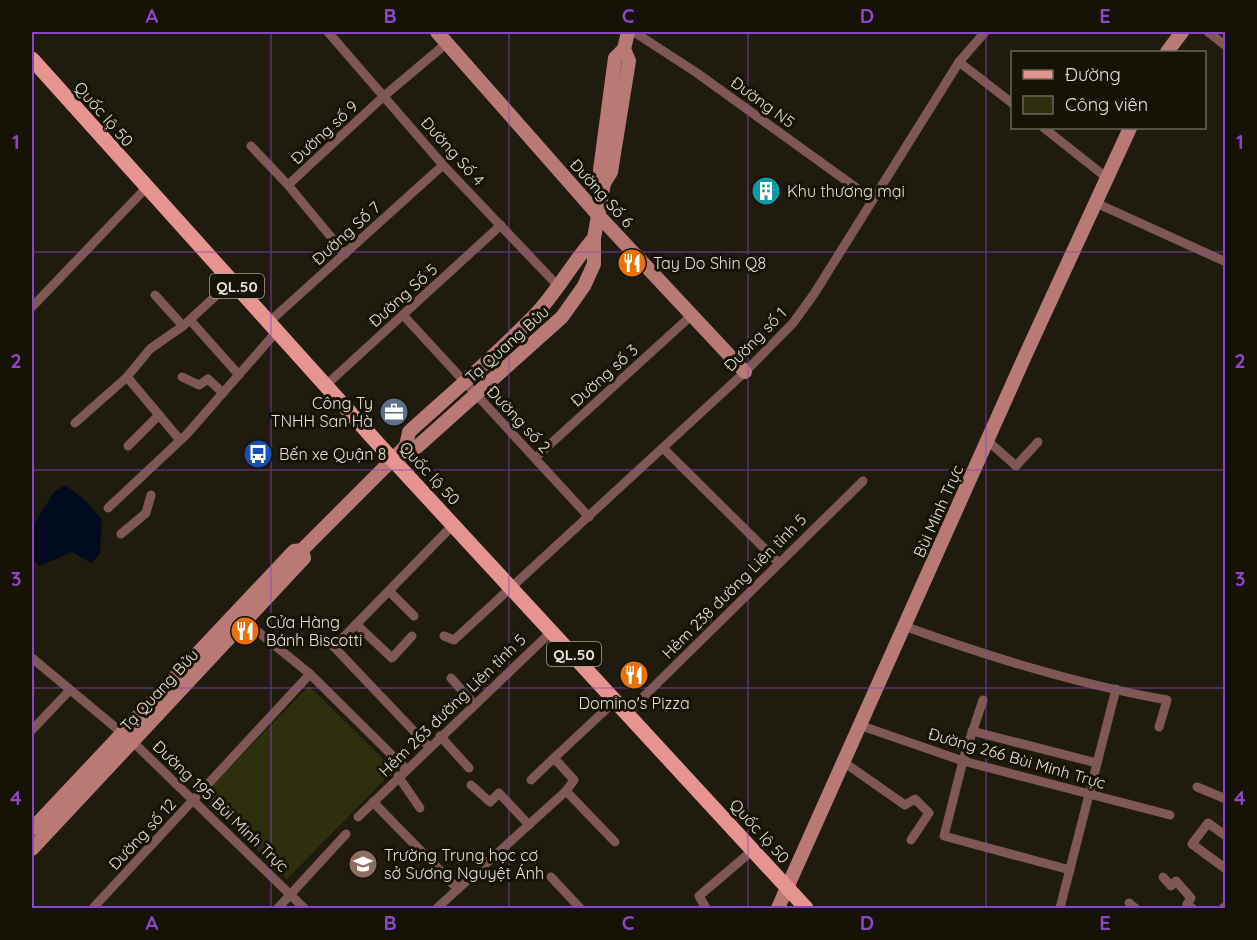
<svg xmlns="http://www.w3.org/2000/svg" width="1257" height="940" font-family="Quicksand,sans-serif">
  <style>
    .green { fill: #2e300d }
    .water { fill: #000c1d }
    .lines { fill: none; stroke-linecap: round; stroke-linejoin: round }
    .street { stroke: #7f5855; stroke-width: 9 }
    .secondary { stroke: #b97a76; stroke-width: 14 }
    .primary { stroke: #e69490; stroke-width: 15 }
    .grid { fill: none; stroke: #8b47c3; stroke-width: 1.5; stroke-opacity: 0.55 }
    .labels { text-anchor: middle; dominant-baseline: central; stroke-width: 6; stroke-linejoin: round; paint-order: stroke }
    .shield { fill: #161206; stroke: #a6a39a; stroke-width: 1.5 }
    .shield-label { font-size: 15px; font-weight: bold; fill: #e4e1d9 }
    .street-label { font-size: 16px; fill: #e4e1d9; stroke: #161206 }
    .poi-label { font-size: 16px; fill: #e4e1d9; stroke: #161206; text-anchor: start }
    .neatline { fill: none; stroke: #8b47c3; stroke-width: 2 }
    .grid-label { font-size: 20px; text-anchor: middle; font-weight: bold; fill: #8b47c3 }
  </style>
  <rect width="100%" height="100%" fill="#1f1b0f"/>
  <path class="green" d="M309,686L394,770L287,879L202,796Z"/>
  <path class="water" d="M65,485L84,499L102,519L100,554L91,563L72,552L39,566L32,559V527L54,492Z"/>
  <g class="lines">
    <g class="street">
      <path d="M328,32L443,165L559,287"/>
      <path d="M634,32L697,73L873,200"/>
      <path d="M1208,32L1226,46"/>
      <path d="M959,62L1012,103"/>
      <path d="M1044,128L1107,178"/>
      <path d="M251,146L288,185"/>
      <path d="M1096,203L1226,262"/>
      <path d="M345,254L288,185L384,96L447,43"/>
      <path d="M155,295L183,326"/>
      <path d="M32,307L146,188"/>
      <path d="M403,315L589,517"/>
      <path d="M190,320L239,375"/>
      <path d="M269,322L443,165"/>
      <path d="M127,377L180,440"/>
      <path d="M182,377L199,385L208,379L223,393"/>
      <path d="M325,386L501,225"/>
      <path d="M75,423L127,377L150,349L183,326L232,281"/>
      <path d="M988,441L1016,466L1038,442"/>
      <path d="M128,446L159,415"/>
      <path d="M663,448L779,563"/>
      <path d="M535,458L693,314"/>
      <path d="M108,508L187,434L277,331"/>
      <path d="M121,534L146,513L151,495"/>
      <path d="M389,591L414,616"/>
      <path d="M246,622L310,674L406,769"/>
      <path d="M356,624L392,658L412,636"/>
      <path d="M904,626C989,657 1077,684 1167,700L1159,727"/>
      <path d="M444,636L454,640L745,372L793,323L814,294L959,62L985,32"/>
      <path d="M32,658L133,742L304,908"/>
      <path d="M451,678L474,704"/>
      <path d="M983,700L964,757L944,836L1070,870"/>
      <path d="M628,712L863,481"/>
      <path d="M859,725L963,761L1170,815"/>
      <path d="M32,730L69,691"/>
      <path d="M972,731L1097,763"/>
      <path d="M440,736L469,768"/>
      <path d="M429,747L334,647L453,525"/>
      <path d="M842,761L905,805L915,799L929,813L911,840"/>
      <path d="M398,776L420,808"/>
      <path d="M531,780L554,758"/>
      <path d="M471,785L490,802L499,793L529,825"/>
      <path d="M1197,787L1226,799"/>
      <path d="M566,791L615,842"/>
      <path d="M373,802L458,889"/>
      <path d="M358,817L552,631"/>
      <path d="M1226,836L1208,823L1192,844L1226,869"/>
      <path d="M551,877L580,908"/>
      <path d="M1163,877L1171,886L1176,881L1191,898L1187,904L1192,908"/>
      <path d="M1129,903L1135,908"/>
      <path d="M93,908L310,674"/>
      <path d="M278,908L346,834"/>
      <path d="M437,908L566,791L574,780L554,758L616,700"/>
      <path d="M706,908L699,896L753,850"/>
      <path d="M1060,908L1116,689"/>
      <path d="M1223,908L1226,906"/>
    </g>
    <g class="secondary">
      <path d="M437,32L599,216L745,372"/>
      <path d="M1167,52L1182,32"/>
      <path d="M604,183L611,172L629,61L624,49L628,32"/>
      <path d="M406,446L417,447L562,317L584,286L594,264V238L604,183L600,170L615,58L624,49"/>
      <path d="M32,829L294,551L302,550L406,446L409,432C451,394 495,356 535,315C558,291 572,263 594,238"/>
      <path d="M32,849L304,558L302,550"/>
      <path d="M778,908L1025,356L1130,128"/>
    </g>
    <path class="primary" d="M32,59L381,447L806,908"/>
  </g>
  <path class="grid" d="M271,32V908M509,32V908M748,32V908M986,32V908M32,252H1226M32,470H1226M32,688H1226"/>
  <defs>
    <g id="building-disc" transform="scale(1.5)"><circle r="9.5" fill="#0f9aa8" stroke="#161206"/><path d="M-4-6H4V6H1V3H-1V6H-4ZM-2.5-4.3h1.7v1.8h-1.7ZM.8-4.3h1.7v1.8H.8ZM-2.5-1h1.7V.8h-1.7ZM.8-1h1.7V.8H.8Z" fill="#fff"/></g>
    <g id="restaurant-disc" transform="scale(1.5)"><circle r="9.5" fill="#e8710a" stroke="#161206"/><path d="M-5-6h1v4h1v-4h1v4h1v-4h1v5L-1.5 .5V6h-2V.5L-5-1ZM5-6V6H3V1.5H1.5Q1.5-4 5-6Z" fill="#fff"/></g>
    <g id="office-disc" transform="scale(1.5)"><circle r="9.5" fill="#5c6f8a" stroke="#161206"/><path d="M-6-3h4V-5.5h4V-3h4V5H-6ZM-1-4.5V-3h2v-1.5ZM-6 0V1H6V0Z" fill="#fff"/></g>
    <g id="bus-disc" transform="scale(1.5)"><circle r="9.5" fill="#1a4fb4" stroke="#161206"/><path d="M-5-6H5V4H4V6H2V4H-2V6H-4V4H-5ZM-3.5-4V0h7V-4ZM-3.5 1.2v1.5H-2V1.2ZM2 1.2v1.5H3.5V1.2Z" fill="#fff"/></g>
    <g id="school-disc" transform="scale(1.5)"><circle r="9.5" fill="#8d6e63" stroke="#161206"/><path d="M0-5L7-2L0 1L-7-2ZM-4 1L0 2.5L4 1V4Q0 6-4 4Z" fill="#fff"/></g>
  </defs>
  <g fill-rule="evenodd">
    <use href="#building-disc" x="766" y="191"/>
    <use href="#restaurant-disc" x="632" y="263"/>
    <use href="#office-disc" x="394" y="412"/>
    <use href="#bus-disc" x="258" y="454"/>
    <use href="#restaurant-disc" x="245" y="631"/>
    <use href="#restaurant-disc" x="634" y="675"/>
    <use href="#school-disc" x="363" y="864"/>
  </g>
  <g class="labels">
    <g class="shield">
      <rect x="210" y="274" width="54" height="24" rx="4.5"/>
      <rect x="547" y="642" width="54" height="24" rx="4.5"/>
    </g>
    <g class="shield-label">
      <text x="237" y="286">QL.50</text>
      <text x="574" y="654">QL.50</text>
    </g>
    <g class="street-label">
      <text transform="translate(763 102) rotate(36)">Đường N5</text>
      <text transform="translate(104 114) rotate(49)">Quốc lộ 50</text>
      <text transform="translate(324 132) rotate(-43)">Đường số 9</text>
      <text transform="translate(453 151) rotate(48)">Đường Số 4</text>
      <text transform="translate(602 193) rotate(48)">Đường Số 6</text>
      <text transform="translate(346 233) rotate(-42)">Đường Số 7</text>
      <text transform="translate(403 295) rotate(-42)">Đường Số 5</text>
      <text transform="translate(755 339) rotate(-46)">Đường số 1</text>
      <text transform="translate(507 344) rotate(-42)">Tạ Quang Bửu</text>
      <text transform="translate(604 375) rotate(-42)">Đường số 3</text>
      <text transform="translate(519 419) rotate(47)">Đường số 2</text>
      <text transform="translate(430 473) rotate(47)">Quốc lộ 50</text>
      <text transform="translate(938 511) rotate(-66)">Bùi Minh Trực</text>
      <text transform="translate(734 586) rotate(-45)">Hẻm 238 đường Liên tỉnh 5</text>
      <text transform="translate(159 690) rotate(-47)">Tạ Quang Bửu</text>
      <text transform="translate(452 705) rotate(-44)">Hẻm 263 đường Liên tỉnh 5</text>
      <text transform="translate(1017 758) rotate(16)">Đường 266 Bùi Minh Trực</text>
      <text transform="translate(221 806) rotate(44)">Đường 195 Bùi Minh Trực</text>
      <text transform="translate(760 831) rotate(48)">Quốc lộ 50</text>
      <text transform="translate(142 834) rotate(-47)">Đường số 12</text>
    </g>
    <g class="poi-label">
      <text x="787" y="191">Khu thương mại</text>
      <text x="653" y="263">Tay Do Shin Q8</text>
      <text x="373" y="403" text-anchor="end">Công Ty<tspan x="373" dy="18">TNHH San Hà</tspan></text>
      <text x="279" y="454">Bến xe Quận 8</text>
      <text x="266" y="622">Cửa Hàng<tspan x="266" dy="18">Bánh Biscotti</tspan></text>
      <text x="634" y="703" text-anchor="middle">Domino's Pizza</text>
      <text x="384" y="855">Trường Trung học cơ<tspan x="384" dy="18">sở Sương Nguyệt Ánh</tspan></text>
    </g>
  </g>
  <rect width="1257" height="940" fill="none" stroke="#161206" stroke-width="66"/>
  <rect x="1011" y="51" width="195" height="78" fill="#161206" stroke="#68655a" stroke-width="1.5"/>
  <rect x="1023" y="70" width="30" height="9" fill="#e69490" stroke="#68655a" stroke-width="1.5"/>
  <text x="1065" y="81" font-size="18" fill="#e4e1d9">Đường</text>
  <rect x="1023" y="96" width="30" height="18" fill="#2e300d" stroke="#68655a" stroke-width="1.5"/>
  <text x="1065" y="111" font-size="18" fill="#e4e1d9">Công viên</text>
  <rect x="33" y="33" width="1191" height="874" class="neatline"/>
  <g class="grid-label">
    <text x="152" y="23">A</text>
    <text x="390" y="23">B</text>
    <text x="628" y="23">C</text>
    <text x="867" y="23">D</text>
    <text x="1105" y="23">E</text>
    <text x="16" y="149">1</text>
    <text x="1240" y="149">1</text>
    <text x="16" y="368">2</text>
    <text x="1240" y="368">2</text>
    <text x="16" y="586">3</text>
    <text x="1240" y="586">3</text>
    <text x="16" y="805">4</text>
    <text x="1240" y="805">4</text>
    <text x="152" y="930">A</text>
    <text x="390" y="930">B</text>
    <text x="628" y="930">C</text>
    <text x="867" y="930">D</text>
    <text x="1105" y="930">E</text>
  </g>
</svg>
